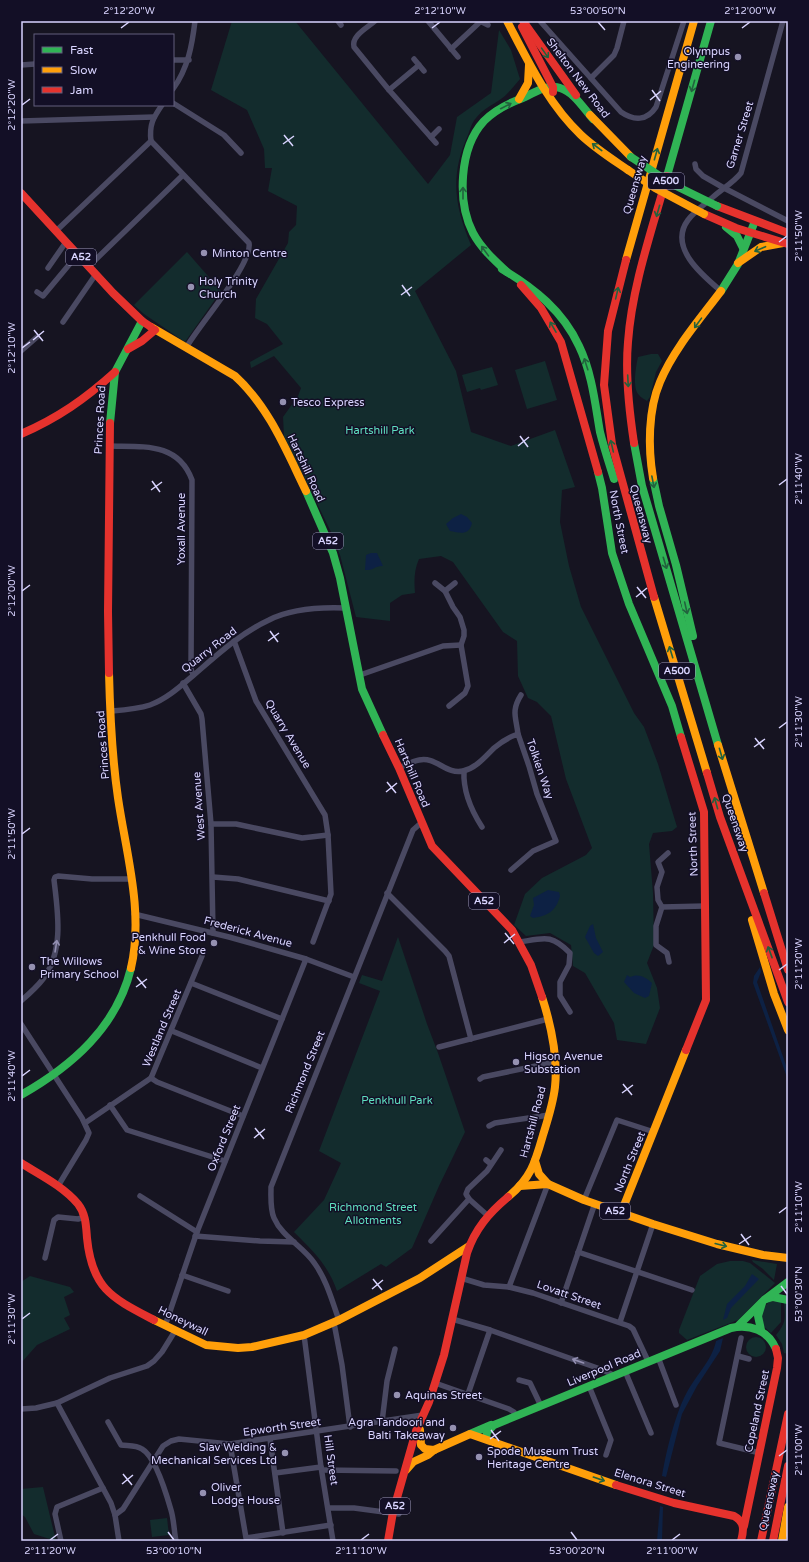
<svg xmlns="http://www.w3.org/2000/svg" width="809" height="1562" font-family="'Varela Round',sans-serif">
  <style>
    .green { fill: #132c2d }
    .water { fill: #0d2144 }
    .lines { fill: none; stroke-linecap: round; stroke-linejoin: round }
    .street { stroke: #4a4962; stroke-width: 5.5 }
    .fast { stroke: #30b455; stroke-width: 8 }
    .slow { stroke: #ff9f0a; stroke-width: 8 }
    .jam { stroke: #e5322d; stroke-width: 8 }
    .fast-bridge { stroke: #30b455; stroke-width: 8 }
    .slow-bridge { stroke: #ff9f0a; stroke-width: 8 }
    .oneway { stroke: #22623e }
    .oneway2 { stroke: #928eb0 }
    .ticks { fill: none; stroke: #d9d4ff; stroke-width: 1.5 }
    .poi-dot { fill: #9591b1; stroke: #130f26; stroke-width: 1.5 }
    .labels { text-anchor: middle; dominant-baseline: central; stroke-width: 3; stroke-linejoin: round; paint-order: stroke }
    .shield { fill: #130f26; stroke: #9e99be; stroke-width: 1 }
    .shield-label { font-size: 10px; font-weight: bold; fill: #d9d4ff }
    .poi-label { font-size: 11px; fill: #d9d4ff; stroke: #130f26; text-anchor: start }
    .street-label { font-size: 11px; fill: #d9d4ff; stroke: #130f26 }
    .park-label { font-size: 11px; fill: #5fe0c0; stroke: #130f26 }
    .neatline { fill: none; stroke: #d9d4ff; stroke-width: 1.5 }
    .ticks-label { font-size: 10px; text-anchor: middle; fill: #d9d4ff }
  </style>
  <rect width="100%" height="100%" fill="#161421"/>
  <g class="green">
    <path d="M232,21H295L428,184L450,155L457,117L491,93L499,30L511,50L520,79C514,86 508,94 501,99C492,105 482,110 476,118C472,122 470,130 468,135C450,175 454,205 471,245L415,291L456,371L471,432L511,446L555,430L575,487L562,490L560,522L569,566L581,607L634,713L644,727L658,764L677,827L672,831L653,833L649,844L653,893L654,945L647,963L657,988L660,1008L646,1044L617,1040L614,1023L585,973L573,966L571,945L550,933L526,936L514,925L525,894L542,878L586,855L592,848L566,779L551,716L537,702L528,698L518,676L517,641L503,632L453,562L441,556L419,559C414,570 414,581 415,593L402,595L390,603V621L356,617L340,555L331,532L284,436L283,417L298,396L301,388L274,356L251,368L250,362L283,344L267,324L255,318L256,299L288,243L289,232L296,225L297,206L268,191L272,168H265L264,149L247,110L211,90Z"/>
    <path d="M187,252L221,291L185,342L144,314L134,305Z"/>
    <path d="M651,354H658L662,361L656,372L650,397L647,401C645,399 641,398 639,395C632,388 636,366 638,357Z"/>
    <path d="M545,361L557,400L527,409L515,370Z"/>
    <path d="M492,367L498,385L481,390L480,388L467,392L462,375Z"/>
    <path d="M398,937L427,1024L438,1053L465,1132L439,1186L412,1248L386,1267L381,1264L337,1291C328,1265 313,1251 294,1232L324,1200L341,1163L319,1151L380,991L359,983L362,975L382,981Z"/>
    <path d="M752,1260L777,1264L774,1280L763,1269L753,1262Z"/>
    <path d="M730,1261H743L750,1263L775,1283L738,1320L687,1340L679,1333V1330L700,1276L717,1264Z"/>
    <path d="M30,1276L70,1287L74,1292L64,1297L70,1315L64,1318L70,1329L37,1345L21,1363V1282Z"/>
    <path d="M781,1301V1322L771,1333L762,1325V1309L769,1302Z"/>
    <path d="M784,1302L788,1304V1354L784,1353L782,1344L776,1335C787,1322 785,1318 784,1302Z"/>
    <circle cx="756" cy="1347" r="10"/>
    <path d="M43,1487L56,1541L34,1534L25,1517L21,1514V1489Z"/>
    <path d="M167,1518L169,1535L152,1537L150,1520Z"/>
  </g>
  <g class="water">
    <path d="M461,514L467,517L472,523C469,536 460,533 450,531L446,524L453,518Z"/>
    <path d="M371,553H377L383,566C376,565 373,571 365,570L366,555Z"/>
    <path d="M548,890L559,892L560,896C556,911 548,916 533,918L530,916L534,905L533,898Z"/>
    <path d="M593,924L596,938L603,952L598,956L594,953L585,937L590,926Z"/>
    <path d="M760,967L761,972L757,982L788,1071V1080L753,983L754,976Z"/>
    <path d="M627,975L630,977C638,973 646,977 652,983L649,996L645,998L634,993L624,982Z"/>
    <path d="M752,1274L759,1279L731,1308L727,1318L723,1320L727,1304L745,1286Z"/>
    <path d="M723,1338L720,1351L697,1386L682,1414L666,1477L662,1476C666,1452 675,1415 686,1394C695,1376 712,1361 716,1341Z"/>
    <path d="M660,1506L663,1507L662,1541H657Z"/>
  </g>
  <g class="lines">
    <g class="street">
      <path d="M338,21L341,25"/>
      <path d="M375,21C367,28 351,36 354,47L389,90L436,143"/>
      <path d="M428,21L458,57"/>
      <path d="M540,21L621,112C634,121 647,121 656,107L684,21"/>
      <path d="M482,22L488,25"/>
      <path d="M451,49L481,21"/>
      <path d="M414,59L424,71"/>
      <path d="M173,60H189"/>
      <path d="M21,65L35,64"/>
      <path d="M591,78L614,55L617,48L624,21"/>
      <path d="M173,89C188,68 192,46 195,21"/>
      <path d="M389,90L419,65"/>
      <path d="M173,103L224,135L241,153"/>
      <path d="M21,121L154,117"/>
      <path d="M431,137L439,129"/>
      <path d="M151,141L249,243C253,264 198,326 186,348"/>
      <path d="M695,164L696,169L703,176L724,188L788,221"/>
      <path d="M56,231L151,141C149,125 153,118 162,105"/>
      <path d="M89,266L183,175"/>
      <path d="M48,268L66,242"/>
      <path d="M721,291C702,275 668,247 688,220C695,211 705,204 713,197C723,188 733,183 741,173L783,21"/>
      <path d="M37,292L43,296L78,254"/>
      <path d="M63,322L96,274"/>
      <path d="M21,351L37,337"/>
      <path d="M109,446C143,447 178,442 192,480L191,669L193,675"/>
      <path d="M435,583L445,591L453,607L460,617L464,630V636L461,645L468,686L465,693L449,706"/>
      <path d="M445,591L455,583"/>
      <path d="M234,641L256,701L325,815L328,835L331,894L313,942"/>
      <path d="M360,675L443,646L461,645"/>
      <path d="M183,683L201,714L202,719L211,824L213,933"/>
      <path d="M111,711C124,710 138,709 150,705C167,699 182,685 195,674C218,654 241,633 269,620C292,608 321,607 346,608"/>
      <path d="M518,734C516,717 511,711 521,695"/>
      <path d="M399,768C406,765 413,761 419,760C436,756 446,775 463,771C476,768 485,757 494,748C501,742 509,737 518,734L529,766L537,794L556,841L533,851L511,870"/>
      <path d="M464,771C463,791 471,810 482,827"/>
      <path d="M211,824H236L302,838L328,835"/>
      <path d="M213,877L238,879L329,901"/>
      <path d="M387,893L445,951L449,956L471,1039"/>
      <path d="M662,907L656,926V945L667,953L669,962"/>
      <path d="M662,907L658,900L657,887L662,872L658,862L668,853"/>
      <path d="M662,907L705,906"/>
      <path d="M134,914L229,937L306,959L354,977"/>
      <path d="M520,942C545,938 551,934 570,953L569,965L560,982V996L570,1012"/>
      <path d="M191,983L282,1019"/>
      <path d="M21,1001C29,994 37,987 43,979C64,951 58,913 54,880L55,877L58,876L92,879H130"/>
      <path d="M21,1024L82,1118L89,1133L86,1140L58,1186"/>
      <path d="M172,1031L262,1068"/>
      <path d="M439,1047L548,1019"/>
      <path d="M151,1078L157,1082L243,1116"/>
      <path d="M480,1079L483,1077L555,1062"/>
      <path d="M110,1105L127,1130L225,1161"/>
      <path d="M85,1123L151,1078L202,956"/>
      <path d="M489,1126L495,1123L549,1115"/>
      <path d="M486,1160L491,1164"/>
      <path d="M140,1196L197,1232"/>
      <path d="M469,1199L487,1215"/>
      <path d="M584,1200L617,1120L654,1132"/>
      <path d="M195,1236L260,1241L294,1242"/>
      <path d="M431,1241L469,1199L466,1194L468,1189L487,1171L501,1150"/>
      <path d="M578,1252L692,1290"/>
      <path d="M45,1258L54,1220L58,1217L78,1219L85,1217"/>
      <path d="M182,1275L228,1291"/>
      <path d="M461,1278L484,1285L509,1287L533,1293L629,1326L633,1329L648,1361"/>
      <path d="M509,1287L548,1184"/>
      <path d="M561,1303L595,1203"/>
      <path d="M452,1319L490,1330L603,1370L615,1376"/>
      <path d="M339,1320C332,1301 327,1281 315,1264C304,1247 282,1237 274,1218C270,1209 271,1197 271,1187L413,830L421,823"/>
      <path d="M620,1322L653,1224"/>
      <path d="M334,1323L342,1365L350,1427"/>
      <path d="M165,1326L197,1232L306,959"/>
      <path d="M304,1335L321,1467L333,1541"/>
      <path d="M741,1338L719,1443L760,1453"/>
      <path d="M738,1356L749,1359"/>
      <path d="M658,1357L676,1405"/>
      <path d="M625,1371L651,1433"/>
      <path d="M519,1380L530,1383L541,1406"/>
      <path d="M435,1383L509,1409L514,1412L515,1416"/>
      <path d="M589,1386L611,1440L606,1455"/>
      <path d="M468,1394L490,1330"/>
      <path d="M57,1403L111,1503L115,1515L119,1541"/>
      <path d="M21,1409L36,1408L57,1403L110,1378L147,1366L154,1361L162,1352L175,1331"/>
      <path d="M108,1422L121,1445C128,1446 136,1445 142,1449C155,1456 167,1496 171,1510C174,1520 174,1531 176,1541"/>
      <path d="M382,1422L387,1381L395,1349"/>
      <path d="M270,1439L283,1533"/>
      <path d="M230,1444L246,1538L331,1525"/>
      <path d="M322,1470L396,1471"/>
      <path d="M275,1473L321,1467"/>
      <path d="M329,1508H354L399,1514"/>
      <path d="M115,1515L123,1509L163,1446L171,1441L179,1439L230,1444L423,1415"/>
      <path d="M61,1541L55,1514L57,1507L103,1488"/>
    </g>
    <g class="fast">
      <path d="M667,176L711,21"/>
      <path d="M726,227L737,236L743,248"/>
      <path d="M502,269C534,288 563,311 579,346C592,373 595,403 600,432C604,448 609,463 614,479"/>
      <path d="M507,272C494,260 481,248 473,233C457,202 459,148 484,121C495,110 509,103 523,98C533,93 549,83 560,88C574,92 584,109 593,119"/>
      <path d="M721,291L738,264L755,221"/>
      <path d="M110,423L115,372L142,321"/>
      <path d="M634,443L642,486L718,745"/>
      <path d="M598,472L602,488L612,553L629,604L672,706L681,737"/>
      <path d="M653,478L659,506L676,565L693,636"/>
      <path d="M306,491L333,553L340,578L362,689L383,735"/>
      <path d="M21,1095C72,1066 117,1027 131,968"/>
      <path d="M766,1299L773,1297L788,1300"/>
      <path d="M738,1326L764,1300L788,1282"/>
      <path d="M761,1330L758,1316L762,1303"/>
      <path d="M470,1434L491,1425"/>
      <path d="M486,1439L487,1432L494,1425L731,1328C750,1324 768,1330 776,1349"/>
    </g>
    <g class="slow">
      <path d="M507,21C528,61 548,104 581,135C596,149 612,159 628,170"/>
      <path d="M519,99L528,83L529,65"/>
      <path d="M590,115L631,157"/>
      <path d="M626,260L694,21"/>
      <path d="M738,263L761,247L783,243"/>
      <path d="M151,327L235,376C269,407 286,450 306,491"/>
      <path d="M653,478C648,448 648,410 660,382C673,350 700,319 721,291"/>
      <path d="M654,597L707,773"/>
      <path d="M109,673C110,714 112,757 118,798C126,853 144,912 131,968"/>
      <path d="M718,745L764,893"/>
      <path d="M752,920L774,994L788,1030"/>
      <path d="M535,1161L539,1174L548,1184"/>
      <path d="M520,1186L548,1184L584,1200L653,1224L717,1244L763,1255L788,1258"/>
      <path d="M508,1197C531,1178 535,1163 543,1135C548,1119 553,1104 555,1087C558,1058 551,1025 542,997"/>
      <path d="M621,1213L686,1050"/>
      <path d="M154,1320L206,1345L238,1348L252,1347L304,1335L339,1320L420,1278L469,1246"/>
      <path d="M420,1430L421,1445L425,1449L434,1450"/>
      <path d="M406,1470L413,1462L428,1455L434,1450L470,1434L616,1485"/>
      <path d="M782,1541L788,1507"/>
    </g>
    <g class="jam">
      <path d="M523,21L576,95"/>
      <path d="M522,27L553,87V92"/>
      <path d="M21,193L113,293L142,321L151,327"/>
      <path d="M717,206L788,233"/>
      <path d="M704,214L736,228L788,244"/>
      <path d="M626,260L608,331L604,385L612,444L654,597"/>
      <path d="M521,285L541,308L561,342L598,472"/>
      <path d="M128,349L142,341L155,330"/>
      <path d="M21,434C58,418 85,399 115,372"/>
      <path d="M634,443C629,410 625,376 628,342C632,286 652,230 667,176"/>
      <path d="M109,673L108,612L110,423"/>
      <path d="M383,735L399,768L432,846L512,930L531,965L542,997"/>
      <path d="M681,737L704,812L706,1000L686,1050"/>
      <path d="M707,773L720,817L788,1002"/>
      <path d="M764,893L788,970"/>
      <path d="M21,1163C40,1175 63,1186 78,1204C86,1214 86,1226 87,1238C92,1289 112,1298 154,1320"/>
      <path d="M616,1485L674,1503L734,1516C745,1522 744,1530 741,1541"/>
      <path d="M744,1526L777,1368L778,1358L776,1349"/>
      <path d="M388,1541L393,1512L416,1431L429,1402L444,1355L467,1253C475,1229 489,1213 508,1197"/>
      <path d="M761,1541L788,1414"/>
      <path d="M773,1541L788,1466"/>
    </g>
    <path class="fast-bridge" d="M631,157L672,184L717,206"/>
    <path class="slow-bridge" d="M628,170L655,188L704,214"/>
  </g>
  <defs><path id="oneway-shaft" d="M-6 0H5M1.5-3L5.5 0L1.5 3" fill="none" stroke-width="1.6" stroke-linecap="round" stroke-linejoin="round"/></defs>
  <g class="oneway">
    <use href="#oneway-shaft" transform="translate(545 53) rotate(55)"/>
    <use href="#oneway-shaft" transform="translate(693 86) rotate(106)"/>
    <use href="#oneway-shaft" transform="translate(506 106) rotate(-27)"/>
    <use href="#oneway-shaft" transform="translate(597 147) rotate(-143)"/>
    <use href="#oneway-shaft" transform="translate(656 154) rotate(-74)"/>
    <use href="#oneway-shaft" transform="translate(463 193) rotate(-90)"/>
    <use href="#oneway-shaft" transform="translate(658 211) rotate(106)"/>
    <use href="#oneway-shaft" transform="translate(760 249) rotate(157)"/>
    <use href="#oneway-shaft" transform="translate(485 251) rotate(-126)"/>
    <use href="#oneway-shaft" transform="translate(617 293) rotate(-77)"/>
    <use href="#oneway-shaft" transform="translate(698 323) rotate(126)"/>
    <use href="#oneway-shaft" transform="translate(553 327) rotate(-120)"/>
    <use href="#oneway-shaft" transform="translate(586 364) rotate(-108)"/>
    <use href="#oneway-shaft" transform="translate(628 381) rotate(87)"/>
    <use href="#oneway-shaft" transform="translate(612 446) rotate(-103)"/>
    <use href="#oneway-shaft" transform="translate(653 482) rotate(79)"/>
    <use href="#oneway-shaft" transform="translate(665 563) rotate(73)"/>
    <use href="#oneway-shaft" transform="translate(686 608) rotate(77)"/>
    <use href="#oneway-shaft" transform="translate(671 652) rotate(-107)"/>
    <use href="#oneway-shaft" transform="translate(721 754) rotate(74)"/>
    <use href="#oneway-shaft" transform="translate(716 803) rotate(-106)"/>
    <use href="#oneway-shaft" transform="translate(770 952) rotate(-110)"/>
    <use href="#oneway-shaft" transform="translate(721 1245) rotate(14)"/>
    <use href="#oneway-shaft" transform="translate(599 1479) rotate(19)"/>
  </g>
  <g class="oneway2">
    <use href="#oneway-shaft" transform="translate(56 946) rotate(-81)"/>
    <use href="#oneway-shaft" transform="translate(578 1361) rotate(-161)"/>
  </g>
  <path class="ticks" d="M598,22L605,30M121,28L129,22M432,28L440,22M742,28L750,22M652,90L660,101M650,100L661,91M22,105L30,99M284,135L293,146M283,144L294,136M779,242L787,236M402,285L410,296M401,295L412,287M34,330L43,341M33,340L44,331M22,348L30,342M520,436L528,447M518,446L529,437M152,481L160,492M779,485L787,479M151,490L162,482M637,587L646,598M22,591L30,585M636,597L647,588M270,631L278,642M268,641L279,633M779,728L787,722M755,738L764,749M754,747L765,739M387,782L396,793M386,792L397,783M22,834L30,828M505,933L514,944M504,943L515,934M779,970L787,964M137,977L146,988M136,987L147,979M22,1076L30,1070M623,1084L632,1095M622,1093L633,1085M255,1128L264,1139M254,1138L265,1129M779,1213L787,1207M741,1234L749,1245M739,1244L751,1236M373,1279L382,1290M781,1286L787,1294M372,1289L383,1280M22,1319L30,1313M491,1430L499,1441M490,1439L501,1431M779,1456L787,1450M123,1474L132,1485M122,1484L133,1475M168,1532L174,1540M571,1532L577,1540M50,1540L58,1534M361,1540L369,1534M672,1540L680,1534"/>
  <g class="poi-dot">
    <circle cx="738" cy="57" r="4"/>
    <circle cx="204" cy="253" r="4"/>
    <circle cx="191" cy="287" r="4"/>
    <circle cx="283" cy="402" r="4"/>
    <circle cx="214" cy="943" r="4"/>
    <circle cx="32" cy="967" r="4"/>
    <circle cx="516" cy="1062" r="4"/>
    <circle cx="397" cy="1395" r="4"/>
    <circle cx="453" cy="1428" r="4"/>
    <circle cx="285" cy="1453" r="4"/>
    <circle cx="479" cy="1457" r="4"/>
    <circle cx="203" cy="1493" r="4"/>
  </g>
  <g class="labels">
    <g class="shield">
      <rect x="648" y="173" width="36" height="16" rx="3"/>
      <rect x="66" y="249" width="30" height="16" rx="3"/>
      <rect x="313" y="533" width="30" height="16" rx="3"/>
      <rect x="659" y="663" width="36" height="16" rx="3"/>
      <rect x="469" y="893" width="30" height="16" rx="3"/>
      <rect x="600" y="1203" width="30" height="16" rx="3"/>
      <rect x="380" y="1498" width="30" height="16" rx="3"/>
    </g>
    <g class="shield-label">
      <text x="666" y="181">A500</text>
      <text x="81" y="257">A52</text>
      <text x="328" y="541">A52</text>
      <text x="677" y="671">A500</text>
      <text x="484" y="901">A52</text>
      <text x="615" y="1211">A52</text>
      <text x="395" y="1506">A52</text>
    </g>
    <g class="poi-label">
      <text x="730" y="51" text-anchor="end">Olympus<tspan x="730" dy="13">Engineering</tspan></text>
      <text x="212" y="253">Minton Centre</text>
      <text x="199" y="281">Holy Trinity<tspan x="199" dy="13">Church</tspan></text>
      <text x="291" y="402">Tesco Express</text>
      <text x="206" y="937" text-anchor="end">Penkhull Food<tspan x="206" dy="13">&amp; Wine Store</tspan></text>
      <text x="40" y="961">The Willows<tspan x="40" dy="13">Primary School</tspan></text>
      <text x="524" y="1056">Higson Avenue<tspan x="524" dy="13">Substation</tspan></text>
      <text x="405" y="1395">Aquinas Street</text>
      <text x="445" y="1422" text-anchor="end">Agra Tandoori and<tspan x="445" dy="13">Balti Takeaway</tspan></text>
      <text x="277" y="1447" text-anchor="end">Slav Welding &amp;<tspan x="277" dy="13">Mechanical Services Ltd</tspan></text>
      <text x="487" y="1451">Spode Museum Trust<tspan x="487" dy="13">Heritage Centre</tspan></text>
      <text x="211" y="1487">Oliver<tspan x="211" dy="13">Lodge House</tspan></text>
    </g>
    <g class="street-label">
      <text transform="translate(578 78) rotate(53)">Shelton New Road</text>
      <text transform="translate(740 135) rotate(-73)">Garner Street</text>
      <text transform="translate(635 185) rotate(-74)">Queensway</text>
      <text transform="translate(100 420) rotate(-87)">Princes Road</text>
      <text transform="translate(306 468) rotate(65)">Hartshill Road</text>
      <text transform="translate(641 514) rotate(75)">Queensway</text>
      <text transform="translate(619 522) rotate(79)">North Street</text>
      <text transform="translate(181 529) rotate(-90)">Yoxall Avenue</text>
      <text transform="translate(209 650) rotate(-38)">Quarry Road</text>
      <text transform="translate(288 734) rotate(59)">Quarry Avenue</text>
      <text transform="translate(103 745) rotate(-94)">Princes Road</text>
      <text transform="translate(540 769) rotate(71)">Tolkien Way</text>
      <text transform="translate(412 773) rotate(67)">Hartshill Road</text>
      <text transform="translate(199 806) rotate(-94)">West Avenue</text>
      <text transform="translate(735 823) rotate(71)">Queensway</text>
      <text transform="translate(693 844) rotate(-92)">North Street</text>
      <text transform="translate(248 932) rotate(15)">Frederick Avenue</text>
      <text transform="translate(162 1028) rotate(-67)">Westland Street</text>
      <text transform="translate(305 1072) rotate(-68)">Richmond Street</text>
      <text transform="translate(533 1122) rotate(-75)">Hartshill Road</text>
      <text transform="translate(224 1138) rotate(-68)">Oxford Street</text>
      <text transform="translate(630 1162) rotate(-68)">North Street</text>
      <text transform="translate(569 1295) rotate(19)">Lovatt Street</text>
      <text transform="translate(183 1321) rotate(26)">Honeywall</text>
      <text transform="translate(604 1368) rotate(-23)">Liverpool Road</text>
      <text transform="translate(757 1411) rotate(-78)">Copeland Street</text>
      <text transform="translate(282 1427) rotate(-8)">Epworth Street</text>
      <text transform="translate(331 1460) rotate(82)">Hill Street</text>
      <text transform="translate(650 1483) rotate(17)">Elenora Street</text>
      <text transform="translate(769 1501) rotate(-78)">Queensway</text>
    </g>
    <g class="park-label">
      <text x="380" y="430">Hartshill Park</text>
      <text x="397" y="1100">Penkhull Park</text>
      <text x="373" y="1207">Richmond Street<tspan x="373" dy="13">Allotments</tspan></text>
    </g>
  </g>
  <rect width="809" height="1562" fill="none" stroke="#130f26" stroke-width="44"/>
  <rect x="34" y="34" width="140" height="72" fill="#130f26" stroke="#625e7d"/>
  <rect x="42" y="47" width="20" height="6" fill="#30b455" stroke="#625e7d"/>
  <text x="70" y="54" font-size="12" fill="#d9d4ff">Fast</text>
  <rect x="42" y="67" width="20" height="6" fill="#ff9f0a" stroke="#625e7d"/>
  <text x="70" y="74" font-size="12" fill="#d9d4ff">Slow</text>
  <rect x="42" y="87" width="20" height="6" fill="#e5322d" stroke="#625e7d"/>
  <text x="70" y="94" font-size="12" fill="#d9d4ff">Jam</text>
  <rect x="22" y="22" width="765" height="1518" class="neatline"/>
  <g class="ticks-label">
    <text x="129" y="14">2°12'20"W</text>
    <text x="440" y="14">2°12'10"W</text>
    <text x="598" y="14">53°00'50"N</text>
    <text x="750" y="14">2°12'00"W</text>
    <text transform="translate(11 105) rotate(-90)" y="4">2°12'20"W</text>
    <text transform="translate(798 236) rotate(-90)" y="4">2°11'50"W</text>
    <text transform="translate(11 348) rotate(-90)" y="4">2°12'10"W</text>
    <text transform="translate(798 479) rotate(-90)" y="4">2°11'40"W</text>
    <text transform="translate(11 591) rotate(-90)" y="4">2°12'00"W</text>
    <text transform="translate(798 722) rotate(-90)" y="4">2°11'30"W</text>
    <text transform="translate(11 834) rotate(-90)" y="4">2°11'50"W</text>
    <text transform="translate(798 964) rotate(-90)" y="4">2°11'20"W</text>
    <text transform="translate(11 1076) rotate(-90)" y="4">2°11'40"W</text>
    <text transform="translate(798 1207) rotate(-90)" y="4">2°11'10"W</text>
    <text transform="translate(798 1294) rotate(-90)" y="4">53°00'30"N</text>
    <text transform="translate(11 1319) rotate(-90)" y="4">2°11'30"W</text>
    <text transform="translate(798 1450) rotate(-90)" y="4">2°11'00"W</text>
    <text x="50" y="1554">2°11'20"W</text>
    <text x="174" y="1554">53°00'10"N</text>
    <text x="361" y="1554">2°11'10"W</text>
    <text x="577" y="1554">53°00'20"N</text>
    <text x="672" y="1554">2°11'00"W</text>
  </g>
</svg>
